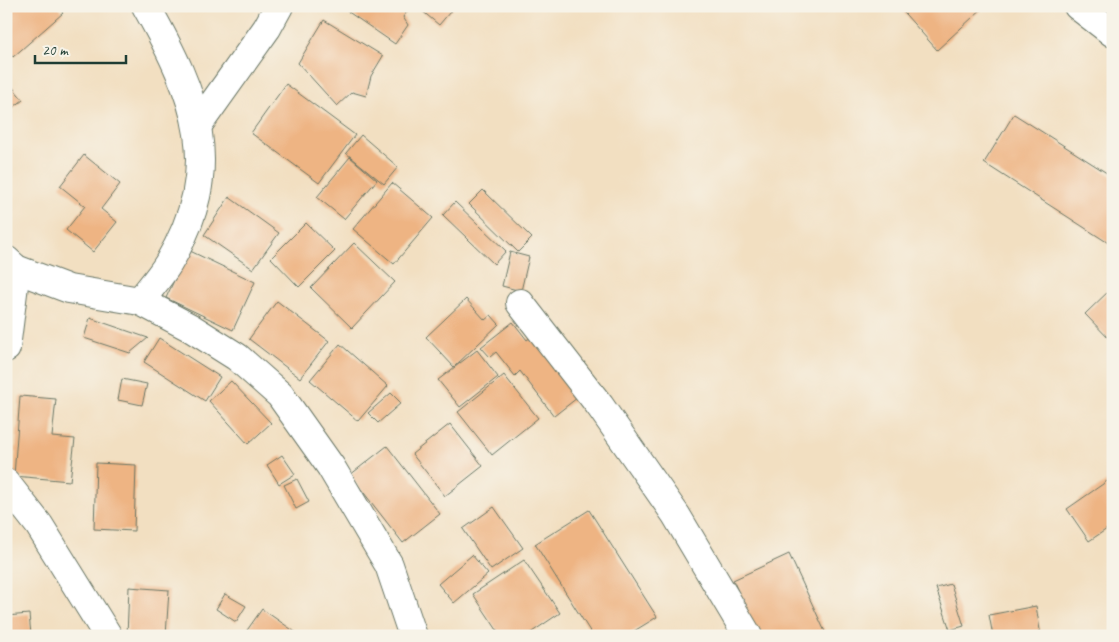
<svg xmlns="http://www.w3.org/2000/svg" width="1119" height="642" font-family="Caveat,sans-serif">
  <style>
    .building { fill: #eeb483 }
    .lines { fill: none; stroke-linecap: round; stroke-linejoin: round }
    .minor-casing { stroke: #697665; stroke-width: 30 }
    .minor { stroke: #fff; stroke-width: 28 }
  </style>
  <rect width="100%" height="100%" fill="#f7f3e8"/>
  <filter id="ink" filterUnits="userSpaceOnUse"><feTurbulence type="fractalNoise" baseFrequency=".02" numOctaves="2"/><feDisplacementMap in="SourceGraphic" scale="10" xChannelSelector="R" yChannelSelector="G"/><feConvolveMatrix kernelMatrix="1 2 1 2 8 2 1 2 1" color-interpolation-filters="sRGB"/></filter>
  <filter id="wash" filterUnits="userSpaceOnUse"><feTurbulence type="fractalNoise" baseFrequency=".0096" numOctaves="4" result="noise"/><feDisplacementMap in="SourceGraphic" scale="20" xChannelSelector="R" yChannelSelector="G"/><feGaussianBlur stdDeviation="1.12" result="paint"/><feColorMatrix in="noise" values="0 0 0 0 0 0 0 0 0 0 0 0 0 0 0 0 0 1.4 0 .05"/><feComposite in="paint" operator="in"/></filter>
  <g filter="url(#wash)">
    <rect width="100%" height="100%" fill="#f2dfc1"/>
    <g id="blocks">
      <g class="building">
        <path d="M6,6H57L63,13L13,57L6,50Z"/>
        <path d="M350,6H405L409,9L403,17L408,25L395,44L347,11Z"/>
        <path d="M424,6H455L439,25L421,10Z"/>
        <path d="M898,6H985L937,50Z"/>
        <path d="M324,20L383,56L371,76L366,96L352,92L337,106L298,63Z"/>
        <path d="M6,79L23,100L6,113Z"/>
        <path d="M286,84L355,135L319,183L251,133Z"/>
        <path d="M1014,114L1113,177V246L984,163Z"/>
        <path d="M361,135L398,167L384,184L346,153Z"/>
        <path d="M84,155L120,184L101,209L117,222L93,252L66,230L85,206L60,186Z"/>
        <path d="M350,157L377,180L344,219L317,197Z"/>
        <path d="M392,183L433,218L394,264L353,229Z"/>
        <path d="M483,190L532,238L518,252L469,204Z"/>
        <path d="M229,197L279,233L253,269L204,235Z"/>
        <path d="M455,202L506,251L494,264L443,215Z"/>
        <path d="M306,223L335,251L299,287L271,258Z"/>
        <path d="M354,243L395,282L352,328L311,288Z"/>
        <path d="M188,250L255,282L233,330L166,298Z"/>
        <path d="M510,252L529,257L521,291L502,286Z"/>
        <path d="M1113,287V343L1085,314Z"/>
        <path d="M466,299L485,320L491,315L499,324L454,367L426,337Z"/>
        <path d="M277,301L329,341L300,378L249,339Z"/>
        <path d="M90,318L148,338L130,353L84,338Z"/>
        <path d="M513,322L527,340L535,334L582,394L554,416L520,371L515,376L496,352L490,357L481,347Z"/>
        <path d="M159,338L220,377L205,401L144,362Z"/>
        <path d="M340,344L388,386L358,421L310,380Z"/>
        <path d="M477,350L498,377L460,407L438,380Z"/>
        <path d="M504,375L538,418L492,455L458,412Z"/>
        <path d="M122,379L147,384L142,405L118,400Z"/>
        <path d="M231,381L271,423L248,444L209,401Z"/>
        <path d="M391,393L401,403L378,423L368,413Z"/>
        <path d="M20,396L56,399L52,437L75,439L70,481L14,476Z"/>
        <path d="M450,424L483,466L445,496L412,454Z"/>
        <path d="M387,446L440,514L403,543L350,475Z"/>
        <path d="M282,455L295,474L279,484L267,465Z"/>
        <path d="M96,463L136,465L134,531L94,529Z"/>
        <path d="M1113,477V525L1089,541L1067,509Z"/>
        <path d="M297,479L309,502L296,509L284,485Z"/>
        <path d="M494,507L523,548L491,570L463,529Z"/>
        <path d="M589,510L657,617L626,636H593L535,544Z"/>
        <path d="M789,554L827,636H758L733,580Z"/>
        <path d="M472,555L488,574L454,603L438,584Z"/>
        <path d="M524,560L560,613L526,636H501L473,594Z"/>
        <path d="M951,584L964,626L950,630L936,588Z"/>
        <path d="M129,587L169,590L166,636H127Z"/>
        <path d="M225,594L246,606L236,622L216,609Z"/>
        <path d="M1036,606L1041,636H993L989,615Z"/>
        <path d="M262,609L301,636H243Z"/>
        <path d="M29,614L31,635L6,636V616Z"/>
      </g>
    </g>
  </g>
  <g filter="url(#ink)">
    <use href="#blocks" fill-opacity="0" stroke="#697665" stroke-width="1"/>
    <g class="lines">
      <g class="minor-casing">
        <g id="minor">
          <path d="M1078,6L1113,33"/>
          <path d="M198,125L267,28L279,6"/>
          <path d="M6,260L16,269L69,289L140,301L191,328L237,357L280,395L331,467L389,565L413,636"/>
          <path d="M140,301C149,289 160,277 168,264C226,167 197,97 146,6"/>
          <path d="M520,303L600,406L676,515L748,636"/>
          <path d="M6,348L16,269"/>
          <path d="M6,483L39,525L108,636"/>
        </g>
      </g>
      <use href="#minor" class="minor"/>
    </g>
  </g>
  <rect width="1119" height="642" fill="none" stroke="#f7f3e8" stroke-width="25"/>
  <path d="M35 55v8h91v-8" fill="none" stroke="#1f3d34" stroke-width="2.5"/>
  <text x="42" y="55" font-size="15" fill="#1f3d34" stroke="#f7f3e8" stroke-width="4" paint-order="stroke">20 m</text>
</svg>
